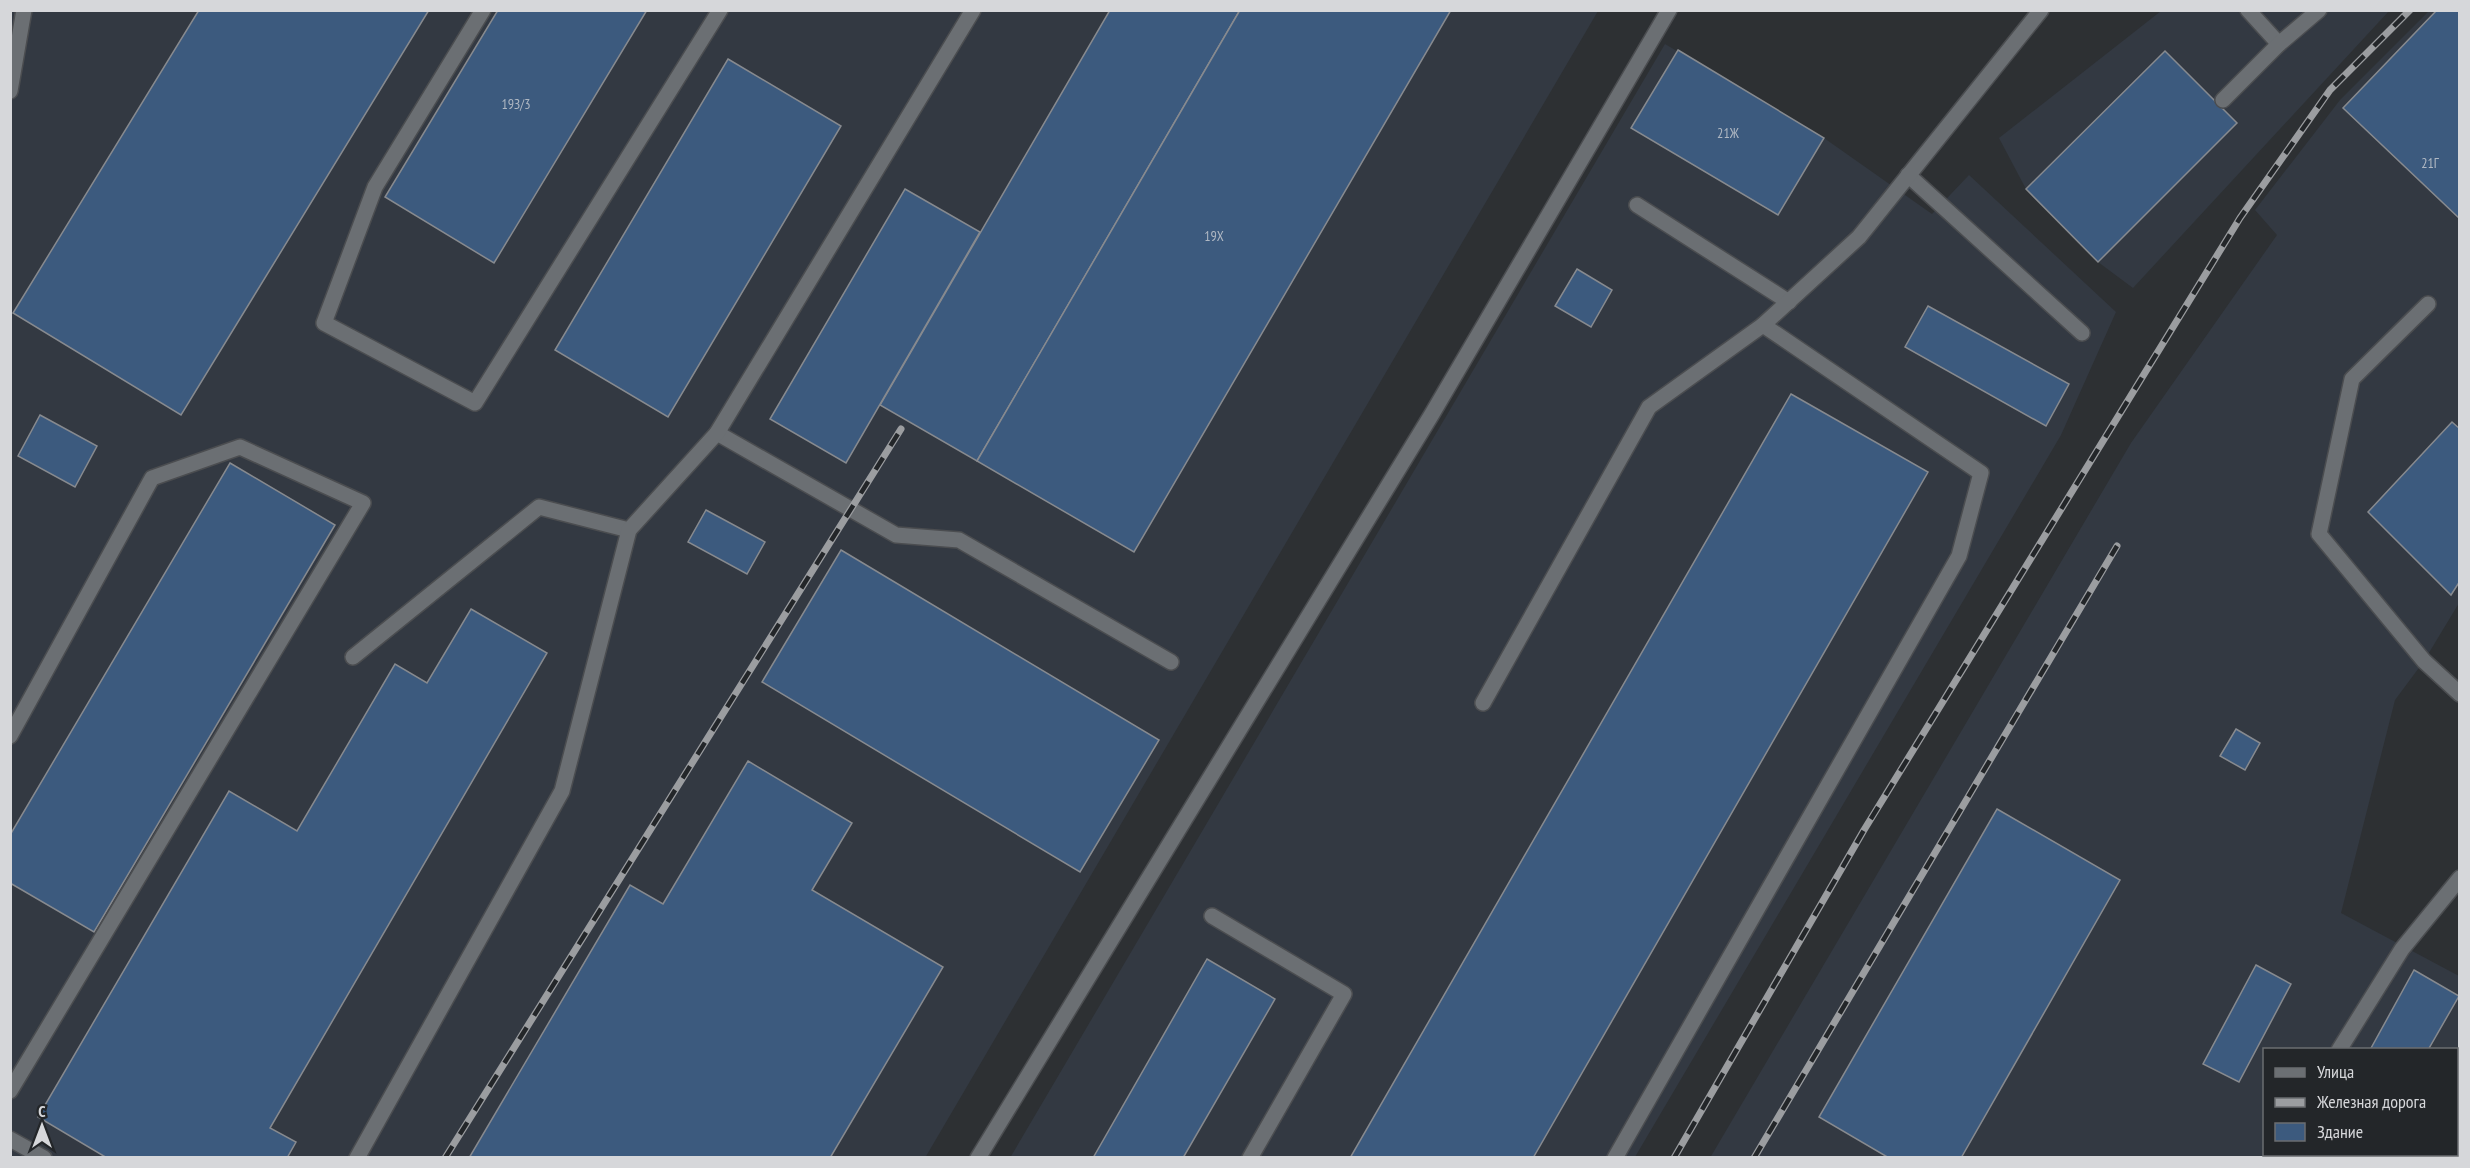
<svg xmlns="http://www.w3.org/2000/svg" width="2470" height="1168" font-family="'PT Sans Narrow',sans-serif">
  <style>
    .built { fill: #333942; fill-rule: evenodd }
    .building { fill: #3c5a7e; stroke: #878a8f; stroke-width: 1.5 }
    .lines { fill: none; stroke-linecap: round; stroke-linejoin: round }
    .minor-casing { stroke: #4b4d50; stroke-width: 18 }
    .minor { stroke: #6b6f73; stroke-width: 15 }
    .rail-casing { stroke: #9b9da0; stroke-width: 7 }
    .rail { stroke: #232629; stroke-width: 4.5; stroke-dasharray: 14; stroke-linecap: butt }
    .labels { text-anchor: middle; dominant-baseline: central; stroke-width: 5; stroke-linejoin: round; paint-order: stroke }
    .number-label { font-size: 14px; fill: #b0b8c3 }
  </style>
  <rect width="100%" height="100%" fill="#2d3033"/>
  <g class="built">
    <path d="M10,11H1598L925,1158L11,1157Z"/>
    <path d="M2161,11H2389L2133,288L2098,262L2026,189L1999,138Z"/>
    <path d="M2429,11H2459V603L2424,661L2395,700L2341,913L2459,976V1157L1710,1158L2131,443L2277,235L2255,210L2340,100ZM2264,1050H2456V1154H2264Z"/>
    <path d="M1665,44L1824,138L1932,214L1969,175L2116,312L2061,435L1635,1157L1010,1158Z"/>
  </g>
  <g class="building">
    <path d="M199,10H429L181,415L13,313Z"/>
    <path d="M498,10H647L494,263L385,197Z"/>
    <path d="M1110,10H1240L977,461L880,405Z"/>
    <path d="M1240,10H1451L1134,552L977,461Z"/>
    <path d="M2437,10H2460V219L2343,108Z"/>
    <path d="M1678,50L1824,138L1778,215L1631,128Z"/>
    <path d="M2165,51L2237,123L2098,262L2026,189Z"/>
    <path d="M728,59L841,126L668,417L555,350Z"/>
    <path d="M905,189L980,232L846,463L770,419Z"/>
    <path d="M1577,269L1612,290L1591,327L1555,306Z"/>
    <path d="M1928,306L2069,384L2046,426L1905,347Z"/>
    <path d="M1791,394L1928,472L1533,1158H1350Z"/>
    <path d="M40,415L97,446L75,487L18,456Z"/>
    <path d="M2452,422L2460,429V581L2451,595L2368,512Z"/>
    <path d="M230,463L335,525L94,932L10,883V835Z"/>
    <path d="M706,510L765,542L747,574L688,542Z"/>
    <path d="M841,550L1159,740L1080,872L762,682Z"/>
    <path d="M471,609L547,653L270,1128L296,1142L287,1158H107L38,1117L229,791L297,831L395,664L427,683Z"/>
    <path d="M2236,729L2260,743L2245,770L2220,756Z"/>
    <path d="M748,761L852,823L812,890L943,967L830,1158H469L630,885L663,904Z"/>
    <path d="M1997,809L2120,880L1961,1158H1889L1819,1117Z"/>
    <path d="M1207,959L1275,999L1183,1158H1093Z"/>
    <path d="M2256,965L2291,984L2239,1082L2203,1064Z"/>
    <path d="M2414,970L2459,996L2428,1050H2370Z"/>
    <path d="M2460,1097V1158H2424L2425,1154H2456V1102Z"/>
  </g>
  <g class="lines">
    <g class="minor-casing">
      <g id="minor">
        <path d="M483,10L375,187L324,323L475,403L720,10"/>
        <path d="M2248,10L2279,44"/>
        <path d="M10,91L24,10"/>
        <path d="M2223,100L2279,44L2319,10"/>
        <path d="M1908,175L2082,333"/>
        <path d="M1637,205L1789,302"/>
        <path d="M2428,304L2352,379L2319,534L2424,661L2460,694"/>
        <path d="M717,433L896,535L959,540L1171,662"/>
        <path d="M353,657L539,507L629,530"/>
        <path d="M1483,703L1649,407L1763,325"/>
        <path d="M10,736L152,478L240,447L363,503L10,1091"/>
        <path d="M1212,916L1344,994L1250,1158"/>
        <path d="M2339,1050L2402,949L2460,878"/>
        <path d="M10,1139L44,1158"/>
        <path d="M357,1158L562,791L629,530L717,433L973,10"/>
        <path d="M978,1158L1432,414L1669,10"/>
        <path d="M1615,1158L1959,556L1981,473L1763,325L1859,237L2041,10"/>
        <path d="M2272,1158L2273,1154"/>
      </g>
    </g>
    <use href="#minor" class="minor"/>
    <g class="rail-casing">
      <g id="rail">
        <path d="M445,1158L901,429"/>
        <path d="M1674,1158L1864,830L2240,218L2330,90L2410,10"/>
        <path d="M1754,1158L2117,546"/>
      </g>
    </g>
    <use href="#rail" class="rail"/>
  </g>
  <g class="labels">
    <g class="number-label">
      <text x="516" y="104">19З/3</text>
      <text x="1728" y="133">21Ж</text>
      <text x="2430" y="163">21Г</text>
      <text x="1214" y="236">19Х</text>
    </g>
  </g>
  <rect width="2470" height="1168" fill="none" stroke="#d6d7da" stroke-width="24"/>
  <rect x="2263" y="1048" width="195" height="108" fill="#232629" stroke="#6b6d70" stroke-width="1.5"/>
  <rect x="2275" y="1068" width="30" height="9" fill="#6b6f73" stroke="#6b6d70" stroke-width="1.5"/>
  <text x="2317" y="1078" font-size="18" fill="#d6d7da">Улица</text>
  <rect x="2275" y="1098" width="30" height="9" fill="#9b9da0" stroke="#6b6d70" stroke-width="1.5"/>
  <text x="2317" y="1108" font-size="18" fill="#d6d7da">Железная дорога</text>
  <rect x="2275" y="1123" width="30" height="18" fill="#3c5a7e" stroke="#6b6d70" stroke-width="1.5"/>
  <text x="2317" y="1138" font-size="18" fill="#d6d7da">Здание</text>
  <g transform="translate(42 1126)" stroke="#232629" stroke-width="4.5" paint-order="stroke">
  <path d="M0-4.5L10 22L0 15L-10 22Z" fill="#d6d7da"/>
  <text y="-9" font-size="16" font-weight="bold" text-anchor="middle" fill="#d6d7da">С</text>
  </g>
</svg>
